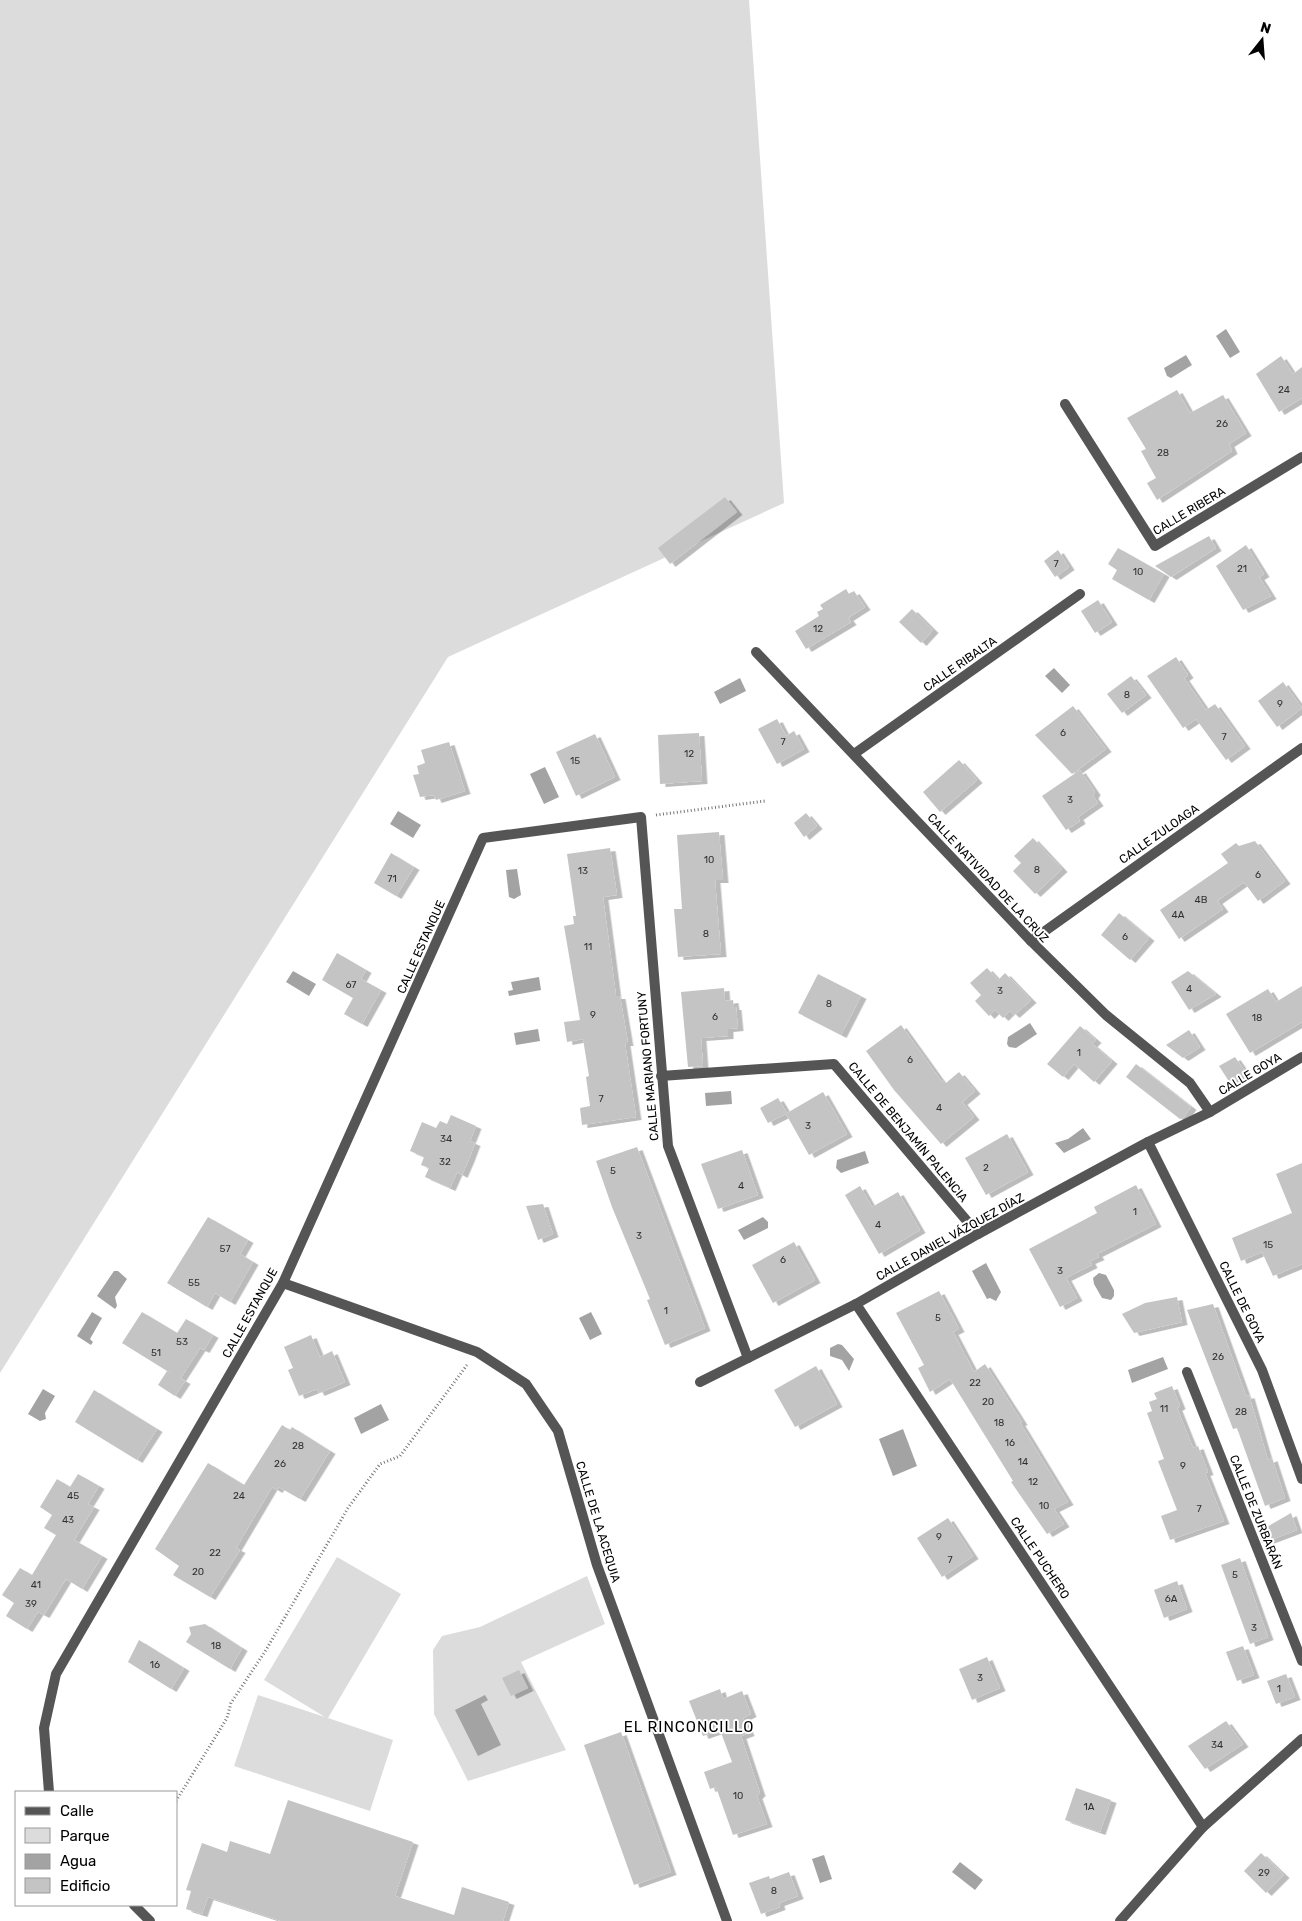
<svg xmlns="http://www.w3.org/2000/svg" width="1302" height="1921" font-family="Rubik,sans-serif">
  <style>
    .green { fill: #dcdcdc }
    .water { fill: #a3a3a3 }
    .building { fill: #c4c4c4; filter: url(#shadow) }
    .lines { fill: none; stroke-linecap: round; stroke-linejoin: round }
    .path { stroke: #777; stroke-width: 3; stroke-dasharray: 1 2.5; stroke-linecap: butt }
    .minor { stroke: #555; stroke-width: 10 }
    .labels { text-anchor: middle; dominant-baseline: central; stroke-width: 4; stroke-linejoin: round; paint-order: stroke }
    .number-label { font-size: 10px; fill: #313131 }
    .street-label { font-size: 12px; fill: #000; stroke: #fff }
    .quarter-label { font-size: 15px; letter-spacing: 1px; fill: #000; stroke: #fff }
  </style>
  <defs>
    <filter id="shadow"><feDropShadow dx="5.5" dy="3" stdDeviation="0" flood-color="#0004"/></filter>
  </defs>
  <rect width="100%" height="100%" fill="#fff"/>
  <g class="green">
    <path d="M0,0H749L784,503L448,657L0,1373Z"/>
    <path d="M337,1557L401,1594L328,1718L393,1740L370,1811L234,1766L258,1695L325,1717L264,1680Z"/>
    <path d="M587,1576L605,1624L521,1662L566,1750L468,1781L434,1714L433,1650L442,1636L480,1627Z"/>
  </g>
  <g class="water">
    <path d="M1226,329L1240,352L1230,358L1216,336Z"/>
    <path d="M1186,355L1192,365L1171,378L1167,376L1164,368Z"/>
    <path d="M1054,668L1070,685L1062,693L1045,676Z"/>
    <path d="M740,678L746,691L720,704L714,692Z"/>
    <path d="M545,767L559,797L544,804L530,774Z"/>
    <path d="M398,811L421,825L413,838L390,824Z"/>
    <path d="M517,869L521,895L514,899L509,897L506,870Z"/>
    <path d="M293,971L316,984L309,996L286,982Z"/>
    <path d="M539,977L541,990L509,996L508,991L513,990L511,982Z"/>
    <path d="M1030,1023L1037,1034L1016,1048L1009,1047L1007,1044L1008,1037Z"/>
    <path d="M538,1029L540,1041L516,1045L514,1033Z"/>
    <path d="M731,1091L732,1104L706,1106L705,1093Z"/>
    <path d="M1083,1128L1091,1139L1064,1153L1055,1143L1068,1139Z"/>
    <path d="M865,1151L869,1163L841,1173L836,1168L837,1160Z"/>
    <path d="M763,1217L768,1222V1228L744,1240L738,1230Z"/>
    <path d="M986,1263L1001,1292L996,1301L990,1298L987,1299L972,1271Z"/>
    <path d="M114,1271H118L127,1279L115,1297L117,1306L115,1309L97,1296Z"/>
    <path d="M1099,1273L1106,1275L1114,1290V1296L1111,1300L1102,1298L1094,1284L1093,1278Z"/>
    <path d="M92,1312L102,1318L90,1339L93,1342L91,1345L77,1336Z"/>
    <path d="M591,1312L602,1334L590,1340L579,1318Z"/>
    <path d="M838,1344L842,1345L854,1359L849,1371L842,1360L830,1356V1348Z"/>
    <path d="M1163,1357L1168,1369L1132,1383L1128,1370Z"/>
    <path d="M43,1389L55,1396L45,1413L46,1419L40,1421L28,1414Z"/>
    <path d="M381,1404L389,1420L361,1434L354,1418Z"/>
    <path d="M903,1429L917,1466L893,1476L879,1439Z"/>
    <path d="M485,1695L488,1700L481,1704L501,1745L478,1756L455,1710Z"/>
    <path d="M824,1855L832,1879L820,1883L812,1859Z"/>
    <path d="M960,1862L983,1880L975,1890L952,1872Z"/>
  </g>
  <g class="building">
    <path d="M1281,356L1293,374L1302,367V398L1279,412L1256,374Z"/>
    <path d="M1177,390L1190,413L1223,395L1246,433L1229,444L1232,451L1157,500L1147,483L1156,478L1141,451L1146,449L1127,418Z"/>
    <path d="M725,497L737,512L670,564L658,548Z"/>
    <path d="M1209,536L1216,548L1171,577L1155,566Z"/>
    <path d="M1246,545L1264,574L1259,577L1271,596L1243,610L1216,566Z"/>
    <path d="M1118,548L1164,574L1149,600L1112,579L1117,570L1108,564Z"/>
    <path d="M1058,550L1069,567L1055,577L1044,561Z"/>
    <path d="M846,589L849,594L854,591L865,607L848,618L851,622L806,649L795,631L819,616L817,612L823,609L820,605Z"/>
    <path d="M1098,600L1112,622L1095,633L1081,611Z"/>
    <path d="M912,609L933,630L921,643L899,622Z"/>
    <path d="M1176,657L1188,675L1184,678L1206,710L1215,704L1245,746L1226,760L1196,719L1183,728L1147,676Z"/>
    <path d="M1131,676L1146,695L1122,713L1107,694Z"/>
    <path d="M1283,682L1302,708L1277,727L1258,701Z"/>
    <path d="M1073,706L1106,749L1072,774L1035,735Z"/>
    <path d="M777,719L786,736L794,731L804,749L777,764L758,729Z"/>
    <path d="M699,733L702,781L660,784L658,735Z"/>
    <path d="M595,734L615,777L576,796L556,752Z"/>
    <path d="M449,742L465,791L436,800L434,795L420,797L413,775L419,774L417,766L425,763L421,750Z"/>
    <path d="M959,760L977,780L940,812L923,792Z"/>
    <path d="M1080,770L1095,792L1093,796L1098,803L1078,817L1080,821L1066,830L1042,796Z"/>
    <path d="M806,813L817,826L804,837L794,823Z"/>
    <path d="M719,832L723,880H715L721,954L678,957L674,909H682L677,835Z"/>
    <path d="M1033,838L1062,869L1035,894L1013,871L1021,863L1014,856Z"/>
    <path d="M1255,841L1285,881L1258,901L1244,882L1217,901L1223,909L1179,939L1160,910L1228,863L1221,854L1236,843L1239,846Z"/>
    <path d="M610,848L617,895L603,897L616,996H620L628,1043H625L636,1117L582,1125L580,1108L590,1106L586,1077L589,1076L583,1039L567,1042L564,1022L580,1020L564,926L574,924L573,916H576L567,854Z"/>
    <path d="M391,853L414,867L396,896L374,883Z"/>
    <path d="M1119,913L1149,938L1130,960L1101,935Z"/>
    <path d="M337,953L366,970L361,979L381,990L362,1024L344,1014L353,998L322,980Z"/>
    <path d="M987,968L998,980L1005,973L1031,1000L1014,1015L1010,1011L1003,1018L995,1010L989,1016L975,1001L981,995L970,983Z"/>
    <path d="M1188,971L1216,994L1189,1010L1171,982Z"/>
    <path d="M818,974L861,996L841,1035L798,1013Z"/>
    <path d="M1302,986V1022L1250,1053L1226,1014L1268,989L1276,1002Z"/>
    <path d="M724,988L725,1001L733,1000L734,1007H736L738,1028L728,1029V1036L701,1038L703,1066L688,1067L681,992Z"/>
    <path d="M901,1025L942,1082L944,1080L946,1083L959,1072L975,1091L962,1102L974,1117L941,1144L894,1090L866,1051Z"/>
    <path d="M1080,1026L1096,1040L1092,1044L1112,1061L1094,1082L1074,1064L1063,1077L1047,1064Z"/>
    <path d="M1189,1030L1200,1047L1183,1058L1166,1045Z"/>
    <path d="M1235,1057L1246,1073L1230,1083L1219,1066Z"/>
    <path d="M1136,1064L1191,1107L1183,1118L1180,1119L1126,1077Z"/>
    <path d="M823,1092L847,1134L809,1155L786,1114L768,1123L760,1108L778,1098L787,1113Z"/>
    <path d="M451,1115L476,1126L470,1141L475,1143L469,1159L462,1175L457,1172L450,1188L425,1177L429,1168L421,1165L424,1157L410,1151L422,1122L436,1128L440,1121L447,1124Z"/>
    <path d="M1007,1134L1028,1172L986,1195L965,1158Z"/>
    <path d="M637,1147L705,1328L665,1345L647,1300L650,1299L612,1207L596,1161Z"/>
    <path d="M742,1150L758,1195L718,1209L701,1164Z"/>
    <path d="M1302,1163V1264L1273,1276L1262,1252L1241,1261L1232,1238L1292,1213L1276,1174Z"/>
    <path d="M1136,1185L1156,1224L1097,1254L1099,1257L1090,1261L1092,1265L1066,1278L1077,1298L1060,1307L1029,1249L1097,1213L1094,1207Z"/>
    <path d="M860,1186L872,1207L898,1192L920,1230L879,1254L845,1195Z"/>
    <path d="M543,1204L553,1234L538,1240L526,1206Z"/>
    <path d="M208,1217L248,1240L240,1254L253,1262L230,1302L215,1293L207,1307L167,1283Z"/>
    <path d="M794,1242L815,1280L773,1303L752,1265Z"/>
    <path d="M939,1291L959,1329L953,1332L974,1372L985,1364L1022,1422L1020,1423L1068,1502L1054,1509L1064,1524L1047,1534L1011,1482L1013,1481L950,1379L930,1392L918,1368L924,1365L896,1313Z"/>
    <path d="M1177,1297L1182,1322L1134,1333L1122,1314L1145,1303Z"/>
    <path d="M1213,1304L1246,1396L1249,1395L1268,1460L1272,1458L1285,1498L1265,1506L1237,1428L1233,1429L1187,1310Z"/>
    <path d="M142,1312L177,1333L186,1319L213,1335L204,1350L200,1348L180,1379L122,1343Z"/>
    <path d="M311,1335L320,1357L332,1351L345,1382L319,1393L317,1389L299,1396L288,1370L293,1368L284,1347Z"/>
    <path d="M816,1366L837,1404L795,1427L774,1390Z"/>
    <path d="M167,1371L185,1381L175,1396L158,1385Z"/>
    <path d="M1172,1386L1180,1406L1177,1408L1193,1448L1198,1446L1208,1472L1205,1473L1224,1521L1170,1540L1161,1516L1177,1510L1158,1461L1164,1459L1147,1413L1152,1411L1149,1402L1157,1399L1154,1393Z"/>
    <path d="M94,1390L157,1429L137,1460L75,1422Z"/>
    <path d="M282,1425L290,1430L292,1427L330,1451L300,1499L279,1487L277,1490L272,1487L236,1548L240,1550L210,1597L173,1575L179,1566L155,1549L208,1463L244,1485Z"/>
    <path d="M78,1474L99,1486L88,1504L94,1507L74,1540L102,1556L82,1589L66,1579L44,1615L38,1612L27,1629L6,1616L14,1603L2,1595L20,1568L32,1575L56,1535L44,1528L52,1515L40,1507L57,1479L70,1487Z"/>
    <path d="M1291,1513L1297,1530L1262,1543L1258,1532Z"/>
    <path d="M948,1518L973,1556L942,1577L917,1538Z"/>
    <path d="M1240,1558L1268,1637L1250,1644L1221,1565Z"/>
    <path d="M1177,1581L1187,1609L1164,1618L1154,1590Z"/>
    <path d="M205,1624L242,1648L230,1669L186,1642L191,1634L189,1627Z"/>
    <path d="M139,1640L184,1668L171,1689L128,1662Z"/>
    <path d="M1243,1646L1254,1675L1237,1681L1226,1652Z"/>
    <path d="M987,1657L1000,1688L972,1700L959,1669Z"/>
    <path d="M519,1670L528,1688L511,1696L502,1678Z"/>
    <path d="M1286,1674L1295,1697L1276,1704L1267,1681Z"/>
    <path d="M720,1689L723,1699L742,1691L751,1714L743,1718L749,1733L741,1736L760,1793L757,1796L767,1824L733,1835L716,1787L710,1789L704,1772L732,1762L720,1730L703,1736L689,1701Z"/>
    <path d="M1226,1721L1243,1744L1205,1769L1188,1746Z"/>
    <path d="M621,1732L671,1872L634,1885L584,1745Z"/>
    <path d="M1076,1788L1111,1800L1100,1832L1065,1820Z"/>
    <path d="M288,1800L413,1842L395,1896L454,1915L462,1887L509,1902L503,1921H281L208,1897L202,1914L186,1909L191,1891L186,1890L202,1843L227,1852L230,1841L270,1854Z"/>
    <path d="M1261,1853L1284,1875L1266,1893L1244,1871Z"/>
    <path d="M789,1872L798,1896L779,1903L780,1907L761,1914L749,1883L769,1876L770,1879Z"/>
  </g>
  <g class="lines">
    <g class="path">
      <path d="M656,815L765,801"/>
      <path d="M176,1801L227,1718L231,1703L266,1650L348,1508L380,1464L400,1456L467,1365"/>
    </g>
    <g class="minor">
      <path d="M1065,404L1155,546L1302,457"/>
      <path d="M756,652L1031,941L1106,1015L1190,1083L1210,1112"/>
      <path d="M854,754L1080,594"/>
      <path d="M1031,941L1302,748"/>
      <path d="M661,1076L834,1064L978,1234"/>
      <path d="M1148,1142L1262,1370L1302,1479"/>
      <path d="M283,1283L477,1352L526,1384L558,1431L597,1565L727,1921"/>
      <path d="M856,1304L1203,1827"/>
      <path d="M1187,1372L1302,1661"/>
      <path d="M700,1382L856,1304L978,1234L1148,1142L1210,1112L1302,1057"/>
      <path d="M49,1792L44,1728L56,1674L283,1283L483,838L641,817L668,1146L748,1358"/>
      <path d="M134,1905L150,1921"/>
      <path d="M1120,1921L1203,1827L1302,1739"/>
    </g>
  </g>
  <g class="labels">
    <g class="number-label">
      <text x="1284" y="390">24</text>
      <text x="1222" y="424">26</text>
      <text x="1163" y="453">28</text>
      <text x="1056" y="564">7</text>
      <text x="1242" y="569">21</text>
      <text x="1138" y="572">10</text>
      <text x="818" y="629">12</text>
      <text x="1127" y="695">8</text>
      <text x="1280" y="704">9</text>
      <text x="1063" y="733">6</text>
      <text x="1224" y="737">7</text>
      <text x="783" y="742">7</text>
      <text x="689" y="754">12</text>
      <text x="575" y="761">15</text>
      <text x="1070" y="800">3</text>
      <text x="709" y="860">10</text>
      <text x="1037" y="870">8</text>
      <text x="583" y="871">13</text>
      <text x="1258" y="875">6</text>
      <text x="392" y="879">71</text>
      <text x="1201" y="900">4B</text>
      <text x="1178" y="915">4A</text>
      <text x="706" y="934">8</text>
      <text x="1125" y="937">6</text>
      <text x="588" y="947">11</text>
      <text x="351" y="985">67</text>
      <text x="1189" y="989">4</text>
      <text x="1000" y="991">3</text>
      <text x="829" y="1004">8</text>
      <text x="593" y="1015">9</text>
      <text x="715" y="1017">6</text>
      <text x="1257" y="1018">18</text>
      <text x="1079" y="1053">1</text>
      <text x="910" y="1060">6</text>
      <text x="601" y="1099">7</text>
      <text x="939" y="1108">4</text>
      <text x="808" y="1126">3</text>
      <text x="446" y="1139">34</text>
      <text x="445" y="1162">32</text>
      <text x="986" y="1168">2</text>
      <text x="613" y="1171">5</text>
      <text x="741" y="1186">4</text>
      <text x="1135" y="1212">1</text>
      <text x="878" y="1225">4</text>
      <text x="639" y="1236">3</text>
      <text x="1268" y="1245">15</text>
      <text x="225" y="1249">57</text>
      <text x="783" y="1260">6</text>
      <text x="1060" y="1271">3</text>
      <text x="194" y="1283">55</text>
      <text x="666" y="1311">1</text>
      <text x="938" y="1318">5</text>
      <text x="182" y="1342">53</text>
      <text x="156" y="1353">51</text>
      <text x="1218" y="1357">26</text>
      <text x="975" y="1383">22</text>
      <text x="988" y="1402">20</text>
      <text x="1164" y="1409">11</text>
      <text x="1241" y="1412">28</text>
      <text x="999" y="1423">18</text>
      <text x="1010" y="1443">16</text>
      <text x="298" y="1446">28</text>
      <text x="1023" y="1462">14</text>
      <text x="280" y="1464">26</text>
      <text x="1183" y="1466">9</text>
      <text x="1033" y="1482">12</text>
      <text x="73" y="1496">45</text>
      <text x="239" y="1496">24</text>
      <text x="1044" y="1506">10</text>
      <text x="1199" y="1509">7</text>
      <text x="68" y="1520">43</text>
      <text x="939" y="1537">9</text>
      <text x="215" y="1553">22</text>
      <text x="950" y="1560">7</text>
      <text x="198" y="1572">20</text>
      <text x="1235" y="1575">5</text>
      <text x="36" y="1585">41</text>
      <text x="1171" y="1599">6A</text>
      <text x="31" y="1604">39</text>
      <text x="1254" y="1628">3</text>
      <text x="216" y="1646">18</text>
      <text x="155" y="1665">16</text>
      <text x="980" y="1678">3</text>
      <text x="1279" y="1689">1</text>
      <text x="1217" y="1745">34</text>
      <text x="738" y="1796">10</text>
      <text x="1089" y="1807">1A</text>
      <text x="1264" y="1873">29</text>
      <text x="774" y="1891">8</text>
    </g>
    <g class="street-label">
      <text transform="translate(1189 511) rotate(-31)">CALLE RIBERA</text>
      <text transform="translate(960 664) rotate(-35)">CALLE RIBALTA</text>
      <text transform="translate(1159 834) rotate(-35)">CALLE ZULOAGA</text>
      <text transform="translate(988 878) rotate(47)">CALLE NATIVIDAD DE LA CRUZ</text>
      <text transform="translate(421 947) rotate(-66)">CALLE ESTANQUE</text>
      <text transform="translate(648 1066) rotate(-95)">CALLE MARIANO FORTUNY</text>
      <text transform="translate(1250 1074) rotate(-31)">CALLE GOYA</text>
      <text transform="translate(908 1132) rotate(50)">CALLE DE BENJAMÍN PALENCIA</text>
      <text transform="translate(950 1237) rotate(-29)">CALLE DANIEL VÁZQUEZ DÍAZ</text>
      <text transform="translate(1242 1302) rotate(64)">CALLE DE GOYA</text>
      <text transform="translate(250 1313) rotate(-61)">CALLE ESTANQUE</text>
      <text transform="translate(1256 1512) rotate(68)">CALLE DE ZURBARÁN</text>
      <text transform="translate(598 1522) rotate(73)">CALLE DE LA ACEQUIA</text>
      <text transform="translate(1040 1558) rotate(56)">CALLE PUCHERO</text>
    </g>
    <g class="quarter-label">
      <text x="689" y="1727">EL RINCONCILLO</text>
    </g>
  </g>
  <rect x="15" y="1791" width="162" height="115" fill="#ffffff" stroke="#999999"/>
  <rect x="25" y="1807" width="25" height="8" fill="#555555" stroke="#999999"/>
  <text x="60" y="1816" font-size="15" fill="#000000">Calle</text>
  <rect x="25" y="1828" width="25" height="15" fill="#dcdcdc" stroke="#999999"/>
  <text x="60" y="1841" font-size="15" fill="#000000">Parque</text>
  <rect x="25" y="1854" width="25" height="15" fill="#a3a3a3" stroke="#999999"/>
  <text x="60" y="1866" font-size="15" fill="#000000">Agua</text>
  <rect x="25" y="1878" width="25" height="15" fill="#c4c4c4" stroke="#999999"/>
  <text x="60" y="1891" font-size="15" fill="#000000">Edificio</text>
  <g transform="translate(1262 40) rotate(17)" stroke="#ffffff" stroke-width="4" paint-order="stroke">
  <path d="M0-4L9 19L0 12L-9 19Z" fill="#000000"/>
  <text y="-8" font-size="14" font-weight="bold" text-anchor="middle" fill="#000000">N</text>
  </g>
</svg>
